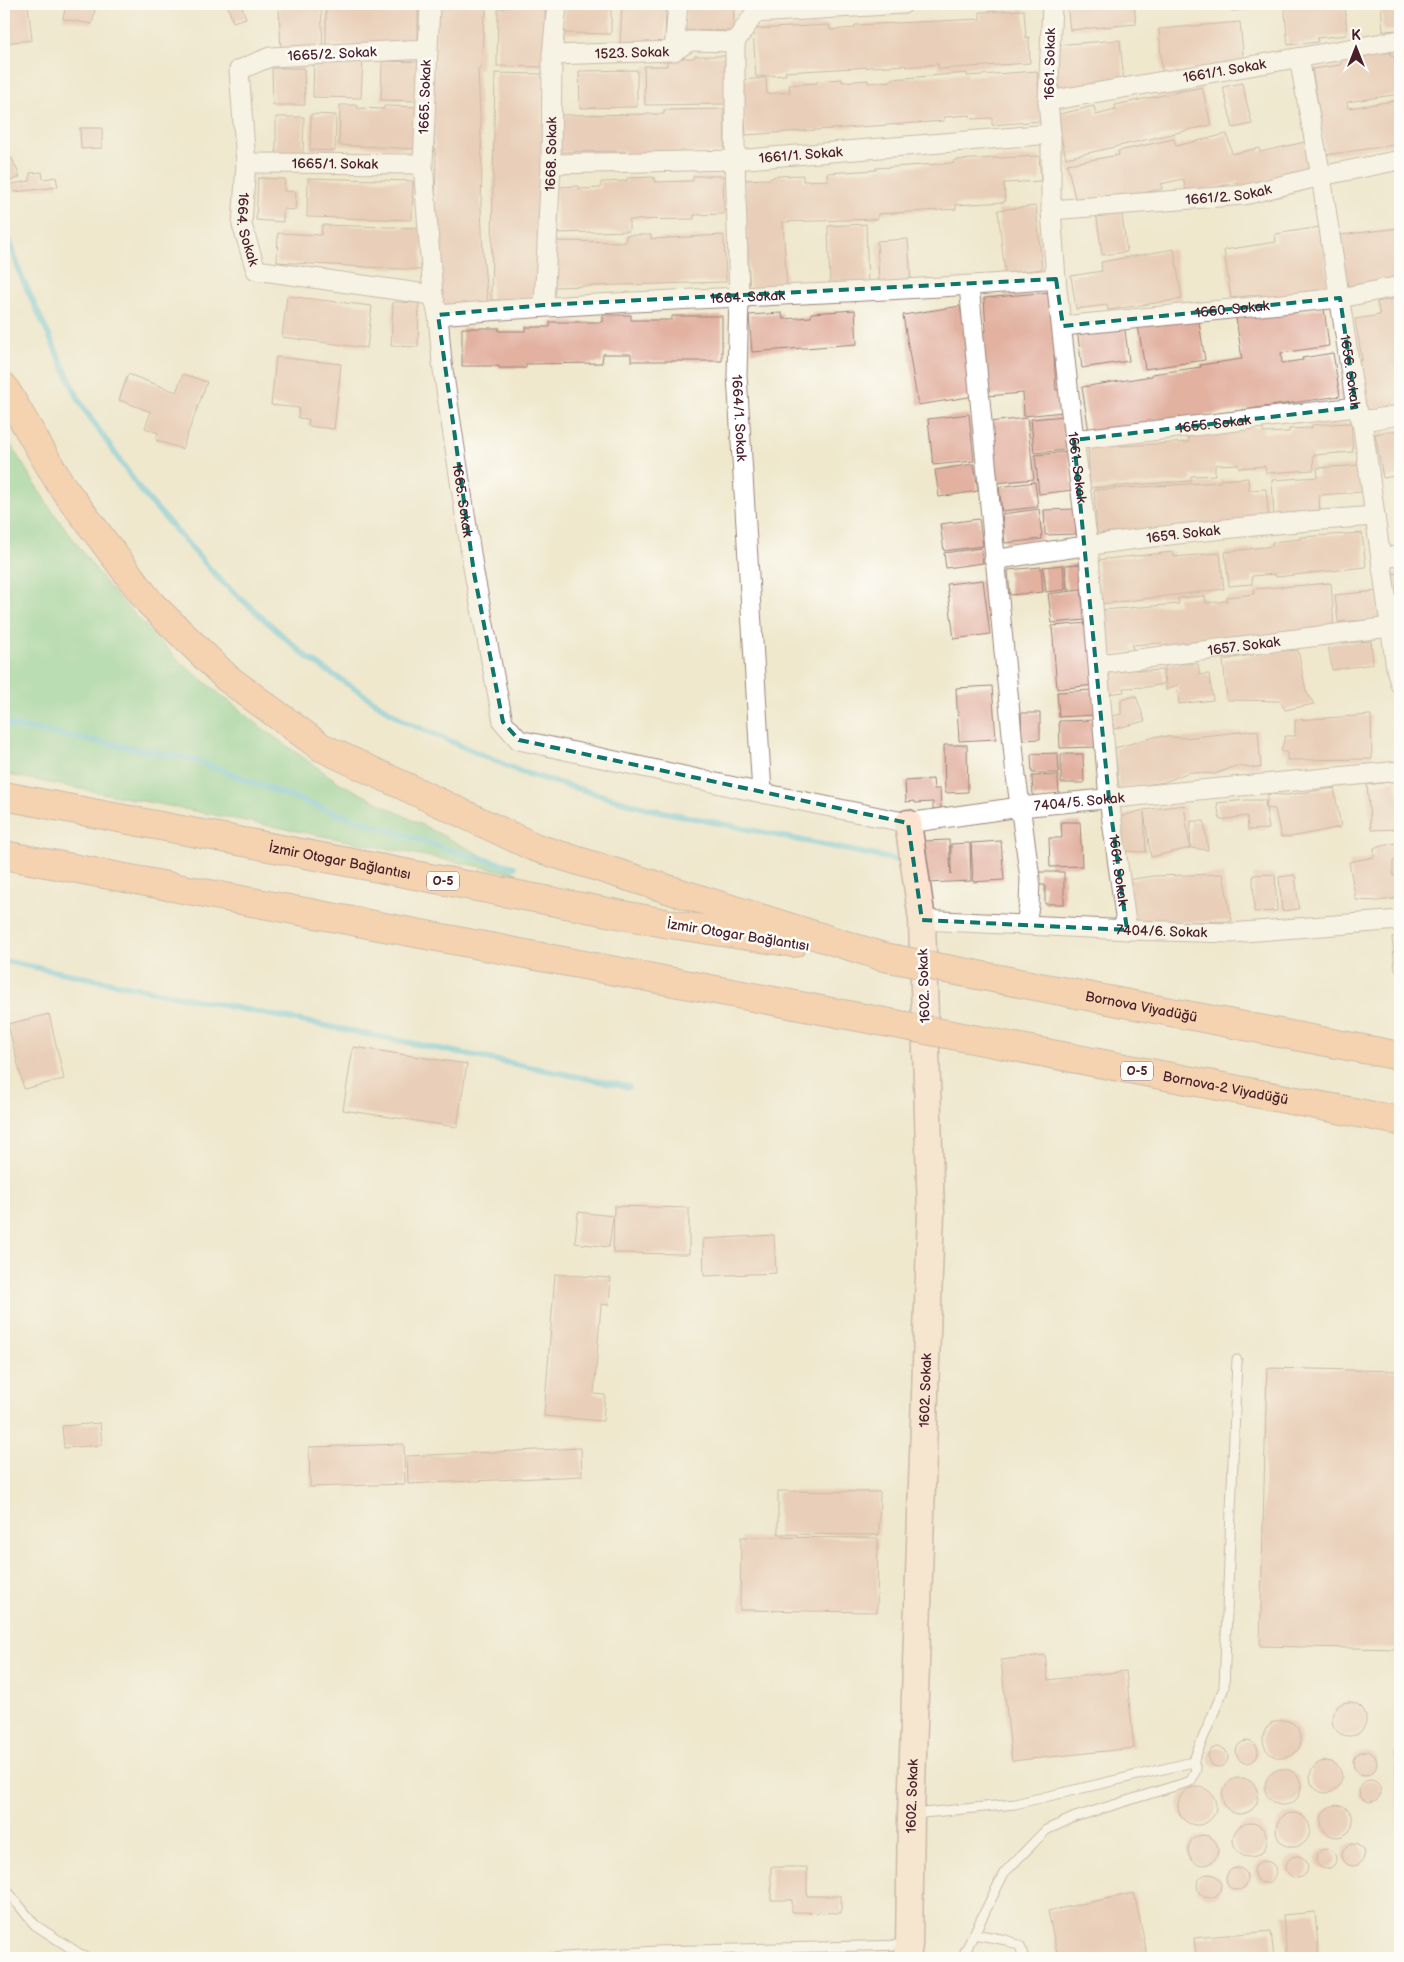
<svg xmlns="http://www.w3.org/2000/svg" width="1404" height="1962" font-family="'Balsamiq Sans',sans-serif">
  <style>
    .green { fill: #7dd093; stroke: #64785f }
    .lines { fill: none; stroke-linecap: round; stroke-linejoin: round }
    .stream { stroke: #61c4df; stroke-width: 6 }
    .building { fill: #e2b1a0 }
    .lane-casing { stroke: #9c847c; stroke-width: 11 }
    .street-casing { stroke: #9c847c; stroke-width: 21 }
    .secondary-casing { stroke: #9c847c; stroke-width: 29 }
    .highway-casing { stroke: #9c847c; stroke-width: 30 }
    .lane { stroke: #fff; stroke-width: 9 }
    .street { stroke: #fff; stroke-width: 19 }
    .secondary { stroke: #fee3d1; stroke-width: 26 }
    .highway { stroke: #fcba8d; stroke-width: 28 }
    .highway-bridge-casing { stroke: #9c847c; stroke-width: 30; stroke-linecap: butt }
    .highway-bridge { stroke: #fcba8d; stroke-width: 28 }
    .marked { fill: none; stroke: #0f766e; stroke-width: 4; stroke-dasharray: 10 6; stroke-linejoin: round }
    .labels { text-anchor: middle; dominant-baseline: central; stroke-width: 5; stroke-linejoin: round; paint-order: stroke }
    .shield { fill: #fdfcf7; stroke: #806168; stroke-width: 1 }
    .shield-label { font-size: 12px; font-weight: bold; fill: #4a1f2b }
    .street-label { font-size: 14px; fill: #4a1f2b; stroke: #fdfcf7 }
  </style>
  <rect width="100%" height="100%" fill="#fdfcf7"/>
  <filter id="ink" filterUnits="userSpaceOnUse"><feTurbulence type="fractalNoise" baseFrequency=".02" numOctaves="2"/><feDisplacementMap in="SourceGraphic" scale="10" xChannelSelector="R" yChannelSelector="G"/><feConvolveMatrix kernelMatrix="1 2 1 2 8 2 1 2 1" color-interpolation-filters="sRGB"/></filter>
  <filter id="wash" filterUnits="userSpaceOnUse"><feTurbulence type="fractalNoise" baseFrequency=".0096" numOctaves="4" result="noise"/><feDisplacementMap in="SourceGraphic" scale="20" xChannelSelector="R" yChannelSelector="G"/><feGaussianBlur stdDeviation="1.12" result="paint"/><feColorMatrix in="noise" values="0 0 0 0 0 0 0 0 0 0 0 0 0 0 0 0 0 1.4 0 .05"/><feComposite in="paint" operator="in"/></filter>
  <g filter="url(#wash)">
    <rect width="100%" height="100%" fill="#efe8cd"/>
    <path class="green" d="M4,434L48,505L108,586L179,661L266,731L338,782L518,874L4,774Z"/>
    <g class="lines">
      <g class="stream">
        <path d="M4,224L21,276L81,404L141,491L220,580L308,658L404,721L521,772L645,808L896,860"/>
        <path d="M4,724L191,759L321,808L453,851L514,867"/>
        <path d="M4,961L629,1087"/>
      </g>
    </g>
    <g id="blocks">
      <g class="building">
        <path d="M4,4H28L32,40L4,43Z"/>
        <path d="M66,4L95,10L92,24L63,19Z"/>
        <path d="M227,4H241L246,18L233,22Z"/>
        <path d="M346,4H418V45H326V8H346Z"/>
        <path d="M438,4H486V16H484L481,69H478L482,160L481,207L483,254L488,306H441L434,254L436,159L434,139V46Z"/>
        <path d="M504,4H545L546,67L497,66L498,9H504Z"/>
        <path d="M565,4H611V34L564,33Z"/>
        <path d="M622,4H666L665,48L620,46Z"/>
        <path d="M686,4H734L733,31L685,30Z"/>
        <path d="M1067,4H1134L1136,24L1070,30Z"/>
        <path d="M1232,4H1263V8L1232,11Z"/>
        <path d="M1284,4H1345L1347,35L1317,38L1318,42L1288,45Z"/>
        <path d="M1381,4H1400V30L1383,31Z"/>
        <path d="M321,6L323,50L281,52L279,8Z"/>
        <path d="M1024,10L1026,38L1029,37L1030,63L939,69L938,64L906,67V65L785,72L786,75L756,77L753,29L829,25L830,30L855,28V25L980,19V12Z"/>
        <path d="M1240,22L1244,64L1162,71L1159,29Z"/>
        <path d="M1120,40L1124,83L1058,89L1054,45Z"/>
        <path d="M1390,52L1391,57L1400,55V94L1347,102L1348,108L1400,100V144L1326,155L1312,69L1341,65L1340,58Z"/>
        <path d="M314,56L363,57L361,98L313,97Z"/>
        <path d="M694,56H725L726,104L645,105L644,66H667V58H694Z"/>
        <path d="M382,61L421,62L420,101L381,100Z"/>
        <path d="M272,68H304L305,105H273Z"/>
        <path d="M637,70V107L580,108L579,71Z"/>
        <path d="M1037,71L1041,121L992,125V118L971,119L970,115L944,117V121L746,135L742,80L766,78L767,94L790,92L789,85L817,83V81L842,79V82L868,80V83L891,81V79L967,73V76Z"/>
        <path d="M495,73L543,74L541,145H545V183L541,182L540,301L491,300Z"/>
        <path d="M1242,83L1252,124L1233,128L1223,87Z"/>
        <path d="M1202,87L1211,125L1066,158L1056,115L1094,106L1096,115L1116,110L1115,105Z"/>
        <path d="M340,105H357V108L384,109V106L419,107L418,149L339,145Z"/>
        <path d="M724,109L725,152L625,154V151L558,152L557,115L664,114V110Z"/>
        <path d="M311,114L336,115L335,151L310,150Z"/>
        <path d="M276,117H304L303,156L276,155Z"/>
        <path d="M80,128H102V148L81,149Z"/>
        <path d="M1227,134L1232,154L1259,148L1260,152L1305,142L1312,171L1240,188L1238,182L1187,194L1183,179L1161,184L1162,189L1107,201L1106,196L1076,202L1067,164L1119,155L1118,151L1174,139L1176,146Z"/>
        <path d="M1039,156L1041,181L1004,183L1005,202L956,205V209L878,214V219L783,222L787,290L750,292L744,180L769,179L776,176L803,175V181L828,180L827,173L876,170V168L954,163V160Z"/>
        <path d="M12,158L20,177L5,183L4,161Z"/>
        <path d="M42,172L43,179L56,177L58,187L14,192L12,184L30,181V173Z"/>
        <path d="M693,176H723L724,214L694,215V219L629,220V231L558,233L556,187L579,186V189L601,188V182L627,181V178L654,177V182L693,181Z"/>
        <path d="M258,178L285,179L284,191L296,192L295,210L283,209V222L256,220Z"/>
        <path d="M308,178L413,181L412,220L307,217Z"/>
        <path d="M1036,206L1042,269L1005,273L998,210Z"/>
        <path d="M1121,208L1127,252L1102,255L1096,211Z"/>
        <path d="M1398,215H1400V228H1399Z"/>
        <path d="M866,224L868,284L830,286L828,226Z"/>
        <path d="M322,225L423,228L421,270L277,262L278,233L321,235Z"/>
        <path d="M1320,227L1329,290L1262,300L1261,294L1231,298L1224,250L1276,242L1275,234Z"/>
        <path d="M1400,228V279L1346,286L1340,235Z"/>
        <path d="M626,235H651V239L724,235L726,282L555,287L554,241L626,242Z"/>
        <path d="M908,239L911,282L879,284L877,241Z"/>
        <path d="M1174,249L1182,299L1108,310L1107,305L1076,309L1071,276L1102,271L1101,262Z"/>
        <path d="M1051,292L1057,355H1054L1056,390H1061L1063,412L1024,416L1023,393L987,396L980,332L986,331L984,298Z"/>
        <path d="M287,296L372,306L367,348L282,337Z"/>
        <path d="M1400,298V412L1366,417L1357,361L1362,360L1355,319L1380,315L1377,302Z"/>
        <path d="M393,302L419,303L418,347L391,346Z"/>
        <path d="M960,306L975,396L918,405L903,315Z"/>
        <path d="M1324,308L1329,346L1281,353L1282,363L1303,360L1302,358L1333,353L1340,396L1089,432L1082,387L1152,376V374L1201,367L1200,365L1242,359L1236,318L1298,309V312Z"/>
        <path d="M855,310L857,344L752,352L749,315L782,313L783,319L811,317V313Z"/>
        <path d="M603,315H631V320H672V316H722V361H631V354H603L602,363L526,364V368H499V366H462V328H499V331H526V327H550V322H603Z"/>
        <path d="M1198,316L1205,360L1145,369L1138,325Z"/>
        <path d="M1124,323L1129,361L1082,368L1077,329Z"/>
        <path d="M276,357L341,364L334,429L308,426L309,419L298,418L299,408L271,405Z"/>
        <path d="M128,374L176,392L183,374L207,382L182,449L156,440L158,433L145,428L151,412L119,400Z"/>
        <path d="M969,414L974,461L933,465L928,419Z"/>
        <path d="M1065,416L1067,450L1034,453L1031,419Z"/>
        <path d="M1027,418L1034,479L996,483L989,422Z"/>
        <path d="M1351,423L1353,452L1313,455L1314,470L1266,473L1265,466L1239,468V464L1215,465V475L1191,476V481L1090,488L1088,448L1189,442L1188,431L1263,427V433L1289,432V429L1312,428L1311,425Z"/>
        <path d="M1400,430V475L1383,478L1375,434Z"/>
        <path d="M1068,452L1073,490L1039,494L1035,455Z"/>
        <path d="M974,464L978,491L939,497L935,470Z"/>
        <path d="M1361,465L1363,492L1319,495L1320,515L1274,518L1272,480L1318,477L1317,468Z"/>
        <path d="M1248,478L1249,490L1266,489L1269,520L1097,533L1094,490L1220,482V480Z"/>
        <path d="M1035,482L1038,507L1002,511L999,487Z"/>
        <path d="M1039,509L1042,539L1005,543L1002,514Z"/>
        <path d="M1076,509V534L1045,535L1044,510Z"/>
        <path d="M979,519L983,546L944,551L940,524Z"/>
        <path d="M1362,533L1366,567L1276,577L1275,574L1252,576V584L1229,586L1225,552L1272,546V542L1300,539V537Z"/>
        <path d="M981,548L983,563L946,568L944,553Z"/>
        <path d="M1173,552L1174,557L1220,553L1224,589L1102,604L1097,560Z"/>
        <path d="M1080,564L1082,589L1067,590L1065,565Z"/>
        <path d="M1063,565L1065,590L1046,592L1043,567Z"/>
        <path d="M1041,567L1043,592L1010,595L1008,570Z"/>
        <path d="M1400,573V618L1393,619L1387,574Z"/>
        <path d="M983,580L990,634L954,639L947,584Z"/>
        <path d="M1331,583L1334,628L1284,635L1182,643L1183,648L1162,649L1161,643L1132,645L1133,652L1105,655L1102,610L1179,604L1178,598L1205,596L1206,603L1227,601V597L1254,594V589Z"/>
        <path d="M1081,590L1085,620L1052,623L1048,594Z"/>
        <path d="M1377,591L1379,619L1338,622L1335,595Z"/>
        <path d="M1089,623L1094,685L1057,689L1052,626Z"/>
        <path d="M1371,641L1373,664L1332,670L1328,644Z"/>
        <path d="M1298,650L1306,691L1314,704L1285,710L1280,701L1227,700L1223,660L1269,652Z"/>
        <path d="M1165,664H1198L1200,675L1209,674L1213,700L1179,704L1177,685L1166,690Z"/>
        <path d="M1121,668L1145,671L1163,670L1164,684L1147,687L1123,688L1124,692L1107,694L1106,670Z"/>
        <path d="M992,686L996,739L959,741L956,688Z"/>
        <path d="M1094,690L1095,715L1059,717L1057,692Z"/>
        <path d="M1136,696L1145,721L1114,729L1112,716L1121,714V700Z"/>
        <path d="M1021,713H1040V739L1022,740Z"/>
        <path d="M1371,715L1372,759L1287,760V753L1281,751L1285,736H1295V720Z"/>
        <path d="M1096,720L1097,747L1060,748L1059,721Z"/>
        <path d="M1258,730L1261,768L1236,766L1215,774L1189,772L1165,782L1119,789L1115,748L1158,736L1184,738Z"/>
        <path d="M944,745H967L968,792L945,793Z"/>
        <path d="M1058,753L1059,773H1032L1031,754Z"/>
        <path d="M1061,754H1083L1084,783H1061Z"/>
        <path d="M1058,775L1059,796L1033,797L1032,776Z"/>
        <path d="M933,779L934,789H940L941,808L933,809V802L915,803V801L906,802L905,781Z"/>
        <path d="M1396,781L1400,804V829L1371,830L1367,785Z"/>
        <path d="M1334,788L1341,827L1291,837H1281L1275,809L1266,808L1269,829L1248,830L1247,816L1220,820L1217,803L1246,800H1265L1266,808L1268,794L1287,795Z"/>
        <path d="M1184,805L1190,848L1191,821H1204L1208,850L1190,848L1151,857L1144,812L1146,852L1126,851L1118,817L1144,810Z"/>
        <path d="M1061,822H1080L1082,866L1050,867L1049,838H1062Z"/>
        <path d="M949,840L951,874V844L970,843L971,881L926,883L923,841Z"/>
        <path d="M1001,841L1004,880L973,882L971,843Z"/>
        <path d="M1400,842V860L1393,861V876L1400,875V898L1377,901L1356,900L1349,862L1374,857V848Z"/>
        <path d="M1039,872H1064V904H1045V885H1039Z"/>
        <path d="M1223,874L1232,921L1132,923L1127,880L1153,876Z"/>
        <path d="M1275,874L1277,911L1254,912L1253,875Z"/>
        <path d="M1295,875L1299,909L1282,911L1279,877Z"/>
        <path d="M1400,936V969L1395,970L1392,937Z"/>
        <path d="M49,1014L64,1079L24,1089L8,1024Z"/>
        <path d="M353,1047L467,1064L457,1127L343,1110Z"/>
        <path d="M614,1206L689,1208V1254L613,1253Z"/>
        <path d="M578,1212L613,1216L609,1247L575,1243Z"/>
        <path d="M774,1235L776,1273L704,1276L703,1239Z"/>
        <path d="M555,1274L611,1278L609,1305L601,1304L594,1394L605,1395L603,1421L544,1416Z"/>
        <path d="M1267,1368L1400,1371V1649L1260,1646Z"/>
        <path d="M100,1423L102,1445L64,1448L62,1426Z"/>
        <path d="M404,1444L405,1484L310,1487L309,1447Z"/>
        <path d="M581,1448L582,1476L408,1484L407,1456Z"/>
        <path d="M778,1491L880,1492L879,1535L778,1534Z"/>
        <path d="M741,1537L878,1538L877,1612L740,1610Z"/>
        <path d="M1045,1655L1048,1680L1126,1671L1134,1748L1012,1761L1001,1660Z"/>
        <circle cx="1349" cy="1719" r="17"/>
        <circle cx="1282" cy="1739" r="19"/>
        <circle cx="1247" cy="1752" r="11"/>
        <circle cx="1218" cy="1757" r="10"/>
        <circle cx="1365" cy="1763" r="12"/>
        <path d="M1400,1752V1854H1399L1395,1753Z"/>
        <circle cx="1326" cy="1777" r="16"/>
        <circle cx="1283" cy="1787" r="18"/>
        <circle cx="1240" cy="1796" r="18"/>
        <circle cx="1370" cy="1791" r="11"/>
        <circle cx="1197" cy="1806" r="19"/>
        <circle cx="1337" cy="1821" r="16"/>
        <circle cx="1293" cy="1830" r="17"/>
        <circle cx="1250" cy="1840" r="17"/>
        <circle cx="1203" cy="1850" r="15"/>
        <circle cx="1353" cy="1855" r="11"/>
        <circle cx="1326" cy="1859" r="10"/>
        <circle cx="1297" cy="1867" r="11"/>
        <circle cx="1265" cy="1872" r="11"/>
        <path d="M771,1867H807V1896H841V1913L792,1912V1900H771Z"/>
        <circle cx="1237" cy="1879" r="11"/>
        <circle cx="1209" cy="1886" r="12"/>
        <path d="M1134,1893L1148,1958H1058L1048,1911Z"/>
        <path d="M1315,1912L1319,1958H1287L1283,1915Z"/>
        <path d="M1271,1931L1274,1958H1196L1194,1938Z"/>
      </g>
    </g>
  </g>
  <g filter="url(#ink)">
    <use href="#blocks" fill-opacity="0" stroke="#9c847c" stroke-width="1"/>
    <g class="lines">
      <g class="lane-casing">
        <g id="lane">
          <path d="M913,1814L1015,1804L1193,1762"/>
          <path d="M4,1887L35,1925L86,1958"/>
          <path d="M974,1934L1006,1940L1020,1946L1024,1958"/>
          <path d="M549,1958L656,1951L906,1945"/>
          <path d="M962,1958L1004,1873L1046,1830L1075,1817L1191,1781L1196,1769L1193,1762L1224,1688L1237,1360"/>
        </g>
      </g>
      <g class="street-casing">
        <g id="street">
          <path id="s1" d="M430,4L423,164L433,295L438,315L442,363L474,573L503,722L519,740L762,793L908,823L1020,807L1400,771"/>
          <path id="s2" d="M1052,4L1048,101L1051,134V210L1056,279L1074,440L1088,545L1109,799L1127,930"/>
          <path id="s3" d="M735,42V160L739,297L737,375L762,793"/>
          <path d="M735,42L755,13L903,4"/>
          <path id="s4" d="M427,49L270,57L239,70L246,163L242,225L256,270L433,295"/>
          <path d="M674,51L678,4"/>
          <path id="s5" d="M552,55L674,51L690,41L735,42"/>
          <path id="s6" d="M1299,58L1321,176L1356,407L1362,421L1396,668L1400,684"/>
          <path id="s7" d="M1048,101L1400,40"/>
          <path id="s8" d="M246,163L423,164"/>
          <path id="s9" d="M551,164L735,160L1051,134"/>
          <path id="s10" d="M1051,210L1244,195L1321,176L1400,160"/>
          <path d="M969,286L1016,776L1030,878L1029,906L1026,924"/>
          <path id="s11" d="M544,305L551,164L552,55L557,4"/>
          <path id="s12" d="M438,315C644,297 850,296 1056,279"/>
          <path id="s13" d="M1063,326L1340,298L1400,286"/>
          <path d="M1362,421L1400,415"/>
          <path id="s14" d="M1074,440L1356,407"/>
          <path d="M1382,559L1400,555"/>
          <path id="s15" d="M994,560C1120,539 1247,525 1374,516"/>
          <path id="s16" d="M1099,664L1390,627"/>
          <path id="s17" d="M922,920L1130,930L1231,933L1400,920"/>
        </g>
      </g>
      <g class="secondary-casing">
        <g id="secondary">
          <path id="s18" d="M907,1958L909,1945L911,1815L931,1213L922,920L908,823"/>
        </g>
      </g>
      <g class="highway-casing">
        <g id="highway">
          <path d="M4,387L61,485L150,603L227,678L321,747L534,847L884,957"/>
          <path id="s19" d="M4,796L670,924L794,943"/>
          <path d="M4,855L874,1020"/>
        </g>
      </g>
      <use href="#lane" class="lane"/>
      <use href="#street" class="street"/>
      <use href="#secondary" class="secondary"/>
      <use href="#highway" class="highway"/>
      <g class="highway-bridge-casing">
        <g id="highway-bridge">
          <path id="s20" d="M884,957L1400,1056"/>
          <path id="s21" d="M874,1020L1400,1121"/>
        </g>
      </g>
      <use href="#highway-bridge" class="highway-bridge"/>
    </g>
  </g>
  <path d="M0 0H1404V1962H0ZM1056,279L1063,326L1340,298L1356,407L1074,440L1109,799L1127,930L922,920L908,823L519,740L503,722L474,573L438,315L544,305Z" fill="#efe8cd" fill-opacity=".55" fill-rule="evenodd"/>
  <path class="marked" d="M1056,279L1063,326L1340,298L1356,407L1074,440L1109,799L1127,930L922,920L908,823L519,740L503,722L474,573L438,315L544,305Z"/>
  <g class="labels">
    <g class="shield">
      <rect x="427" y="871.5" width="32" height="19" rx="4"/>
      <rect x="1121" y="1061.5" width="32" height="19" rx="4"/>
    </g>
    <g class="shield-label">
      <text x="443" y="881">O-5</text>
      <text x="1137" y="1071">O-5</text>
    </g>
    <g class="street-label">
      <text stroke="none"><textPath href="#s5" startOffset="80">1523. Sokak</textPath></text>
      <text transform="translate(332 54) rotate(-3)">1665/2. Sokak</text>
      <text transform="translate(1050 64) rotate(-89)">1661. Sokak</text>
      <text stroke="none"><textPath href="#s7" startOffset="179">1661/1. Sokak</textPath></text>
      <text transform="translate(425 97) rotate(-88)">1665. Sokak</text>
      <text stroke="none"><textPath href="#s11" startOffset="151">1668. Sokak</textPath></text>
      <text stroke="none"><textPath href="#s9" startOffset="250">1661/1. Sokak</textPath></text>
      <text stroke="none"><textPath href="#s8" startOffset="89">1665/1. Sokak</textPath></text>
      <text stroke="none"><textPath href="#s10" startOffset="178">1661/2. Sokak</textPath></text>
      <text stroke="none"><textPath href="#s4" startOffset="351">1664. Sokak</textPath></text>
      <text stroke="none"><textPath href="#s12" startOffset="310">1664. Sokak</textPath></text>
      <text stroke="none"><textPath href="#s13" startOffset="170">1660. Sokak</textPath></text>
      <text stroke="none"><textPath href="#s6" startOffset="318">1656. Sokak</textPath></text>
      <text stroke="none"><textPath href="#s3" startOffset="376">1664/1. Sokak</textPath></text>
      <text stroke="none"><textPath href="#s14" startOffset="141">1655. Sokak</textPath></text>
      <text stroke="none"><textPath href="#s2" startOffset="465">1661. Sokak</textPath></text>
      <text stroke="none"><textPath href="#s1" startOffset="499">1665. Sokak</textPath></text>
      <text stroke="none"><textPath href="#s15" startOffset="191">1659. Sokak</textPath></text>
      <text stroke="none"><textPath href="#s16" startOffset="146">1657. Sokak</textPath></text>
      <text stroke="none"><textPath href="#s1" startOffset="1319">7404/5. Sokak</textPath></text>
      <text stroke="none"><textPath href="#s19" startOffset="342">İzmir Otogar Bağlantısı</textPath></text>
      <text stroke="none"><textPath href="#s2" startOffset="870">1661. Sokak</textPath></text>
      <text stroke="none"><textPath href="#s17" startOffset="240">7404/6. Sokak</textPath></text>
      <text transform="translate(738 935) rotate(9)">İzmir Otogar Bağlantısı</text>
      <text transform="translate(924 986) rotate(-92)">1602. Sokak</text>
      <text stroke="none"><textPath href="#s20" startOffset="262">Bornova Viyadüğü</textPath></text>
      <text stroke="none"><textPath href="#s21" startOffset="358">Bornova-2 Viyadüğü</textPath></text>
      <text stroke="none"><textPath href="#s18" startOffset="568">1602. Sokak</textPath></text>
      <text stroke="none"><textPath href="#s18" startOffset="162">1602. Sokak</textPath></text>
    </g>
  </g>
  <rect width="1404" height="1962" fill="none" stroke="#fdfcf7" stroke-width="20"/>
  <g transform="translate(1356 48)" stroke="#fdfcf7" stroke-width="4" paint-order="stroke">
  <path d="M0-4L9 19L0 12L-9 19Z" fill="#4a1f2b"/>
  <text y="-8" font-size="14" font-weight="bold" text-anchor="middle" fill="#4a1f2b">K</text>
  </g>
</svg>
